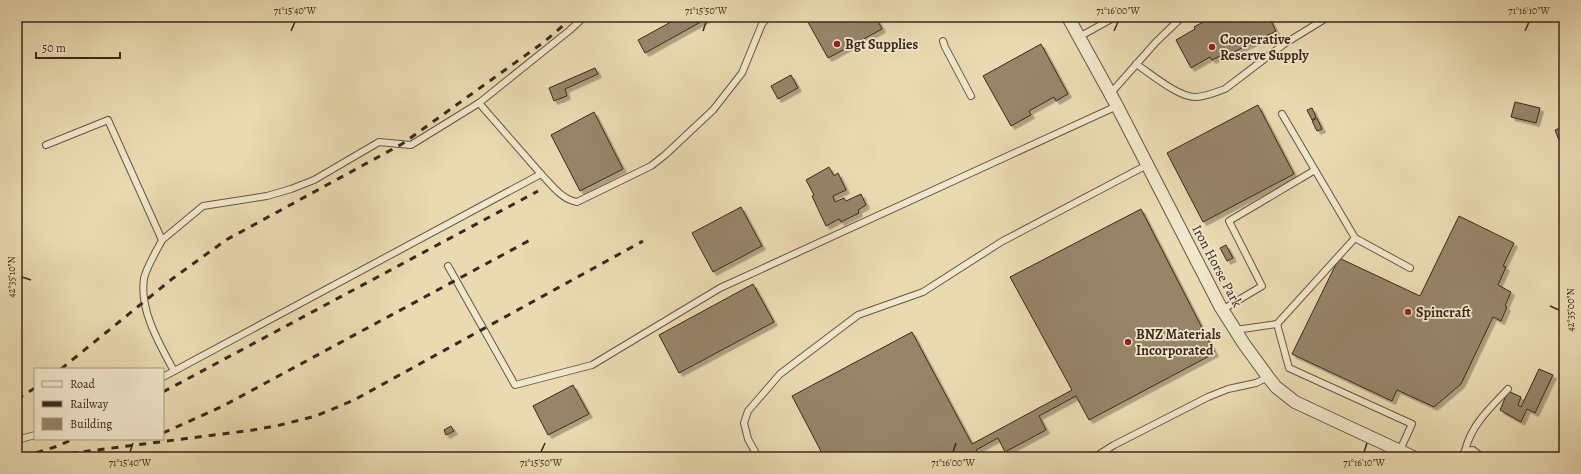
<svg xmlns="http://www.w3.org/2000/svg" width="1581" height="474" font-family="Alegreya,serif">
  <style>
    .building { fill: #978469; stroke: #3e271a; filter: url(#shadow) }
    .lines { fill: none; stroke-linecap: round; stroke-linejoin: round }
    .lane-casing { stroke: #695440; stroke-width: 8 }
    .street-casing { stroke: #695440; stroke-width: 14 }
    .lane { stroke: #f1e7cc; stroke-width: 6 }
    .street { stroke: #f1e7cc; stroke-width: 12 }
    .rail { stroke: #3e271a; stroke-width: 3; stroke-dasharray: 7 7; stroke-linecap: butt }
    .ticks { fill: none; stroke: #3e271a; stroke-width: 1.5 }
    .poi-dot { fill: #8f2418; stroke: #f1e7cc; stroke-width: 1.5 }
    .labels { text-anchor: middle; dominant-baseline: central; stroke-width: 3.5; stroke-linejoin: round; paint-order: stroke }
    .poi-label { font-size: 14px; font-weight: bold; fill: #3e271a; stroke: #f1e7cc; text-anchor: start }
    .street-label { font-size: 14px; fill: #3e271a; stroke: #f1e7cc }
    .neatline { fill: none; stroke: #3e271a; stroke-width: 1.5 }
    .ticks-label { font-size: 10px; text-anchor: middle; fill: #3e271a }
  </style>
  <defs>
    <filter id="shadow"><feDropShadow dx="3.5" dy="3.5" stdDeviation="0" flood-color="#0004"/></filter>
  </defs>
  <rect width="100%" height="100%" fill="#eadab1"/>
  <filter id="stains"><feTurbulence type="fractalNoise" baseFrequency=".005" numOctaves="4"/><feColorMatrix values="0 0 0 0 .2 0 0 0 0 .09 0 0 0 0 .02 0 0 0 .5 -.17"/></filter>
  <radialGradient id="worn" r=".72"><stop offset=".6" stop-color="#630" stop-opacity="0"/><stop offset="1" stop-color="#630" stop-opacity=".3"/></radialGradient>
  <g class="building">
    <path d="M680,17L708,18L645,53L638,40Z"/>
    <path d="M805,17H876L882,29L828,58Z"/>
    <path d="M1212,17H1269L1276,31L1224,57L1222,55L1212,60L1210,57L1191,68L1176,40L1195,29L1194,27Z"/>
    <path d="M1041,44L1068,94L1056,101L1054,97L1029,111L1031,115L1011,126L983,76Z"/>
    <path d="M595,68L598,74L565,89L567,96L554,101L549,88Z"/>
    <path d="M791,75L798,88L778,99L771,86Z"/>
    <path d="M1515,102L1540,108L1536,123L1511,117Z"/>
    <path d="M1258,105L1294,174L1203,222L1167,153Z"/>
    <path d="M1312,108L1316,117L1312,120L1307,110Z"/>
    <path d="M594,112L623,169L580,191L551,135Z"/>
    <path d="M1317,118L1322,129L1317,131L1312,121Z"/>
    <path d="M1560,128L1564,138V153L1555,130Z"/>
    <path d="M829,167L834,176L838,173L846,190L833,196L835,202L844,198L846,201L861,194L866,205L858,210L859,213L841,222L839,219L826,226L812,196L814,195L806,180Z"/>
    <path d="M741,207L762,246L713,272L692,233Z"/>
    <path d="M1141,209L1215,353L1089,420L1076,396L1039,416L1046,430L1005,452L998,438L976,450L979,457H824L792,396L912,332L972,444L1072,390L1010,277Z"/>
    <path d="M1459,216L1514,243L1503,266L1506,267L1498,285L1511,292L1505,306L1507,307L1501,321L1493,317L1461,384L1434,407L1397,390L1392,401L1292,354L1339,258L1420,296Z"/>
    <path d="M1226,245L1233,258L1227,261L1220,248Z"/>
    <path d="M753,284L774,322L679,373L659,335Z"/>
    <path d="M1539,369L1553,375L1535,413L1527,409L1521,422L1500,410L1508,391L1521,397L1518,405L1521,407Z"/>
    <path d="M573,385L589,414L548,435L533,406Z"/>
    <path d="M451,426L454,431L446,435L444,430Z"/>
  </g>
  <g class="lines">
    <g class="lane-casing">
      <g id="lane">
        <path d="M1079,37L1115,17"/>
        <path d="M943,41L945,47L971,96"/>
        <path d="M1136,64C1151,74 1178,97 1195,97C1205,97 1216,92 1225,89L1284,44L1328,17"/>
        <path d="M1110,94L1156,42L1182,17"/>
        <path d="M479,103L541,174"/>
        <path d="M1282,114L1355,238"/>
        <path d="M46,145L108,120L162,240C157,250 145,270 144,279C139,310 160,345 174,371"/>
        <path d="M162,240L203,206L267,196L291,189L314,180L379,142L411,145L479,103L570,30L584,17"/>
        <path d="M448,266L515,385L592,365L720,288L1117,106"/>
        <path d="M1222,310L1262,286L1229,221L1315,170"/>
        <path d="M1235,330L1277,324"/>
        <path d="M163,377L541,174C552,185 561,199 577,202L651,166L665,155L713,110L742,73L762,24L768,17"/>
        <path d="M17,440L35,435"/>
        <path d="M1400,450L1412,424L1289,368L1277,324L1355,238L1410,268"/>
        <path d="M1465,451C1471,425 1490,408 1508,389"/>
        <path d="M758,457L748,439L744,423L748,411L780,374L858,315L923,292L1001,242L1147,165"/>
        <path d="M1095,457L1114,445L1208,397L1228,389L1256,383L1268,377"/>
        <path d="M1461,457L1465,451L1473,450L1482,457"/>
      </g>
    </g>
    <g class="street-casing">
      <path id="street" d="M1068,17L1117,106L1220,306L1244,344L1268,377L1276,387L1295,402L1413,457"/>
    </g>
    <use href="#lane" class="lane"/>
    <use href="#street" class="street"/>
    <g class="rail">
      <path d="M61,369L172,279L226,240L402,144L544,42L573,17"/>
      <path d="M163,392L538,191"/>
      <path d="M17,399L35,388"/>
      <path d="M163,433L223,406L532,239"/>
      <path d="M23,457L58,446L73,439"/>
      <path d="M42,457L253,430L280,425L316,416L354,400L643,241"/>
    </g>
  </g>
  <path class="ticks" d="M291,31L295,22M703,31L706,22M1114,31L1118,22M1525,31L1529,22M22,277L31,280M1550,306L1559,310M130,452L133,443M541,452L545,443M953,452L956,443M1364,452L1367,443"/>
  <g class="poi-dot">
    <circle cx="837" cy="44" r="4"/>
    <circle cx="1212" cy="47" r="4"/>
    <circle cx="1408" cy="312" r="4"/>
    <circle cx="1128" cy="342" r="4"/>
  </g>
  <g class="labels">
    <g class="poi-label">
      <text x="1220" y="39">Cooperative<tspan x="1220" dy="16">Reserve Supply</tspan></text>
      <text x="845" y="44">Bgt Supplies</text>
      <text x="1416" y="312">Spincraft</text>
      <text x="1136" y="334">BNZ Materials<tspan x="1136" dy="16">Incorporated</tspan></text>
    </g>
    <g class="street-label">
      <text transform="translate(1217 266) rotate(62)">Iron Horse Park</text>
    </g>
  </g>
  <rect width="1581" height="474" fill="none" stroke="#eadab1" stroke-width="44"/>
  <rect x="34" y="368" width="130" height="72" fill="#f1e7cc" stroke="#a99a85"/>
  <rect x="42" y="381" width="20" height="6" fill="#f1e7cc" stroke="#a99a85"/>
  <text x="70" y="388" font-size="12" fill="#3e271a">Road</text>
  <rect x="42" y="401" width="20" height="6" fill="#3e271a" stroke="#a99a85"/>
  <text x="70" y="408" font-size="12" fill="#3e271a">Railway</text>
  <rect x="42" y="418" width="20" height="12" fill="#978469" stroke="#a99a85"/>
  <text x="70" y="428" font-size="12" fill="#3e271a">Building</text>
  <path d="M36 52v6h84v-6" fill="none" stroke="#3e271a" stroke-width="2"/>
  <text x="42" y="52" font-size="12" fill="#3e271a" stroke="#f1e7cc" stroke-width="3" paint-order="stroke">50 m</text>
  <rect x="22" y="22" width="1537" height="430" class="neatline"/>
  <g class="ticks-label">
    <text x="295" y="14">71°15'40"W</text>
    <text x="706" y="14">71°15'50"W</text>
    <text x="1118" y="14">71°16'00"W</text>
    <text x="1529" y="14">71°16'10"W</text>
    <text transform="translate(11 277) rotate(-90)" y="4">42°35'10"N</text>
    <text transform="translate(1570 310) rotate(-90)" y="4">42°35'00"N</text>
    <text x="130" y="466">71°15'40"W</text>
    <text x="541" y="466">71°15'50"W</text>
    <text x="953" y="466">71°16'00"W</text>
    <text x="1364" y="466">71°16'10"W</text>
  </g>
  <rect width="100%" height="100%" filter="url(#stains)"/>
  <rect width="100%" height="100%" fill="url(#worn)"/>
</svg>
